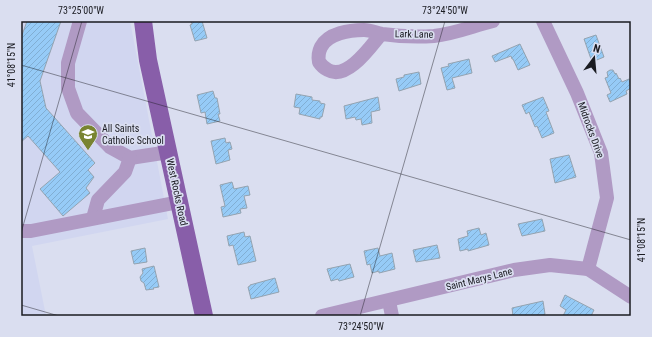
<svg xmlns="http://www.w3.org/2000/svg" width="652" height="337" font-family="'Roboto Condensed',sans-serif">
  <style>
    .built { fill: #d1d6f0 }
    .building { fill: url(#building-hatch); stroke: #94a3b0 }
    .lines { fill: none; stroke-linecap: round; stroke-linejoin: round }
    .minor { stroke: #b09ac4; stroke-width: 14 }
    .major { stroke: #885ea9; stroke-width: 18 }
    .ticks { fill: none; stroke: #1a1b21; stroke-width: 1; stroke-opacity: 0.45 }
    .labels { text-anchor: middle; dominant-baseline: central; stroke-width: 3.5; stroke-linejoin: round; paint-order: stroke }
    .street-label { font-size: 10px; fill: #1a1b21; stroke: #dadef0 }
    .poi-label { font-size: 10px; fill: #1a1b21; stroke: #dadef0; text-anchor: start }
    .neatline { fill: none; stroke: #1a1b21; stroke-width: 1.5 }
    .ticks-label { font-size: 10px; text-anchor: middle; fill: #1a1b21 }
  </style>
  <defs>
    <pattern id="building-hatch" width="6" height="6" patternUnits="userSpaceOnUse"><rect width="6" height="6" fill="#96cbf7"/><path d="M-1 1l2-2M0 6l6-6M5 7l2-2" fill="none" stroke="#81aed3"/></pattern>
  </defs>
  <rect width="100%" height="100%" fill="#dadef0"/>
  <path class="built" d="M21,21H130L168,219L32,246L46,316H21Z"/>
  <g class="building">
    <path d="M27,21H61L40,81L46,108L95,163L88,170L94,177L86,188L90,193L63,216L40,189L60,172L28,136L21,142V38Z"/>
    <path d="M191,21H202L207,38L195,41L190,25L192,24Z"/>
    <path d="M596,35L604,57L592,62L584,39Z"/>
    <path d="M520,44L530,65L518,70L513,59H512L511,56L495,62L492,56Z"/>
    <path d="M469,59L472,73L452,78L455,88L447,90L441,68L449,66L448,64Z"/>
    <path d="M610,70H613L615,74L616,73L619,79L620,78L622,82L629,79L631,88L626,91L627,94L610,102L607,95L611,93L605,78L608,77L607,72Z"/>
    <path d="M419,72L421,84L399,91L396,79L404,77V75Z"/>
    <path d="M213,91L215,98H217L220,114H218L220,121L207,124L205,112L201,113L197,95Z"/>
    <path d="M296,94L312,97V100L320,101V103L325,104L322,117H320V119L299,114L300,108L294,107Z"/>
    <path d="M378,97L380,110L371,112L372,123L362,125L361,119L356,120L355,117L346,119L344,106Z"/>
    <path d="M543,97L549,111L546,112L554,133L542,138L537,126L535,127L529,112L526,114L522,105Z"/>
    <path d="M225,138L226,143L230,142L232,149L228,150L230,160L216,164L211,141Z"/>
    <path d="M569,155L576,177L555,183L550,159Z"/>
    <path d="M232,182L234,189L248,186L250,195L244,196L247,208L240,209L241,213L223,217L221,207L225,206L220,185Z"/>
    <path d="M542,219L545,231L522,236L518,224Z"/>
    <path d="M479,228L481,235L486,233L489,245L468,251V249L460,251L458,239L468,236L467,231Z"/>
    <path d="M244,232L245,237L250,236L256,261L238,265L233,245L229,246L227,236Z"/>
    <path d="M437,245L440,258L416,262L413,250Z"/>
    <path d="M145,248L147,262L134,264L131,251Z"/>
    <path d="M378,248L380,256L392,253L395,269L379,273V271L372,273L370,264L367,265L364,251Z"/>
    <path d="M350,264L354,277L339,281L338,279L331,281L327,269Z"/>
    <path d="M154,266L159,287L153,288L154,289L146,290L144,283L141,281L140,277L143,273L142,269Z"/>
    <path d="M275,278L279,292L251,299L248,287L250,286V285Z"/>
    <path d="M565,295L594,310L591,316H563L566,310L560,306Z"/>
    <path d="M543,301L545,314L543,315L513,316L512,308Z"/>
  </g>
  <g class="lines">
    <g class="minor">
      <path d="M80,21L68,63V88L77,113L110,147L130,158L169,152"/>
      <path d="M543,21L577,93L601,153L607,198L588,269"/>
      <path d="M381,34C371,46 347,81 328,70C324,68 321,65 319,62C318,57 319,51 321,47C328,33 350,30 364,30C371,30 376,33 382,34C396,36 419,37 434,36C454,34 473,26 493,21"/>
      <path d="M93,218L98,200L125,172L130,158"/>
      <path d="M21,231H31L179,202"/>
      <path d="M389,301L392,316"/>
      <path d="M322,316L514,270L550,265L588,269L631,297"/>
    </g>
    <path class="major" d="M143,21L148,60L204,316"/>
  </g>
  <path class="ticks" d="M21,65L631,240M21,233L82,21M21,305L59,316M360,316L445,21"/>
  <defs>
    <g id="school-pin" transform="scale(1)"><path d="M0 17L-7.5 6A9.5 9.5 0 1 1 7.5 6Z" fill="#798431" stroke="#dadef0"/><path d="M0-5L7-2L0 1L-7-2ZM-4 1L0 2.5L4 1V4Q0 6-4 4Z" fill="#fff"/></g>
  </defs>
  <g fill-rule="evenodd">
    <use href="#school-pin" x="88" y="134"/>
  </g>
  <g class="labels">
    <g class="street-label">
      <text transform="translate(414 34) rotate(1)">Lark Lane</text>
      <text transform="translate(591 130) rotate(70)">Midrocks Drive</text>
      <text transform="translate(177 192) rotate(78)">West Rocks Road</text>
      <text transform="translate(479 279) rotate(-14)">Saint Marys Lane</text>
    </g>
    <g class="poi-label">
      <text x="102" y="128">All Saints<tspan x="102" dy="12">Catholic School</tspan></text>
    </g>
  </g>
  <rect width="652" height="337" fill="none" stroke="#dadef0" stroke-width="44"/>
  <g transform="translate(594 58) rotate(16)" stroke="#dadef0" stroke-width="3" paint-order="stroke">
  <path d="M0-3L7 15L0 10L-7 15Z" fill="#1a1b21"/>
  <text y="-6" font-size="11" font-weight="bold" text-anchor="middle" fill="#1a1b21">N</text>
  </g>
  <rect x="22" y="22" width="608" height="293" class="neatline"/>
  <g class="ticks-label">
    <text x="81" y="14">73°25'00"W</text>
    <text x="445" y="14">73°24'50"W</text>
    <text transform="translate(11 65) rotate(-90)" y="4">41°08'15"N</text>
    <text transform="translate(641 240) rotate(-90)" y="4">41°08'15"N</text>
    <text x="361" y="330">73°24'50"W</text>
  </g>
</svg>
